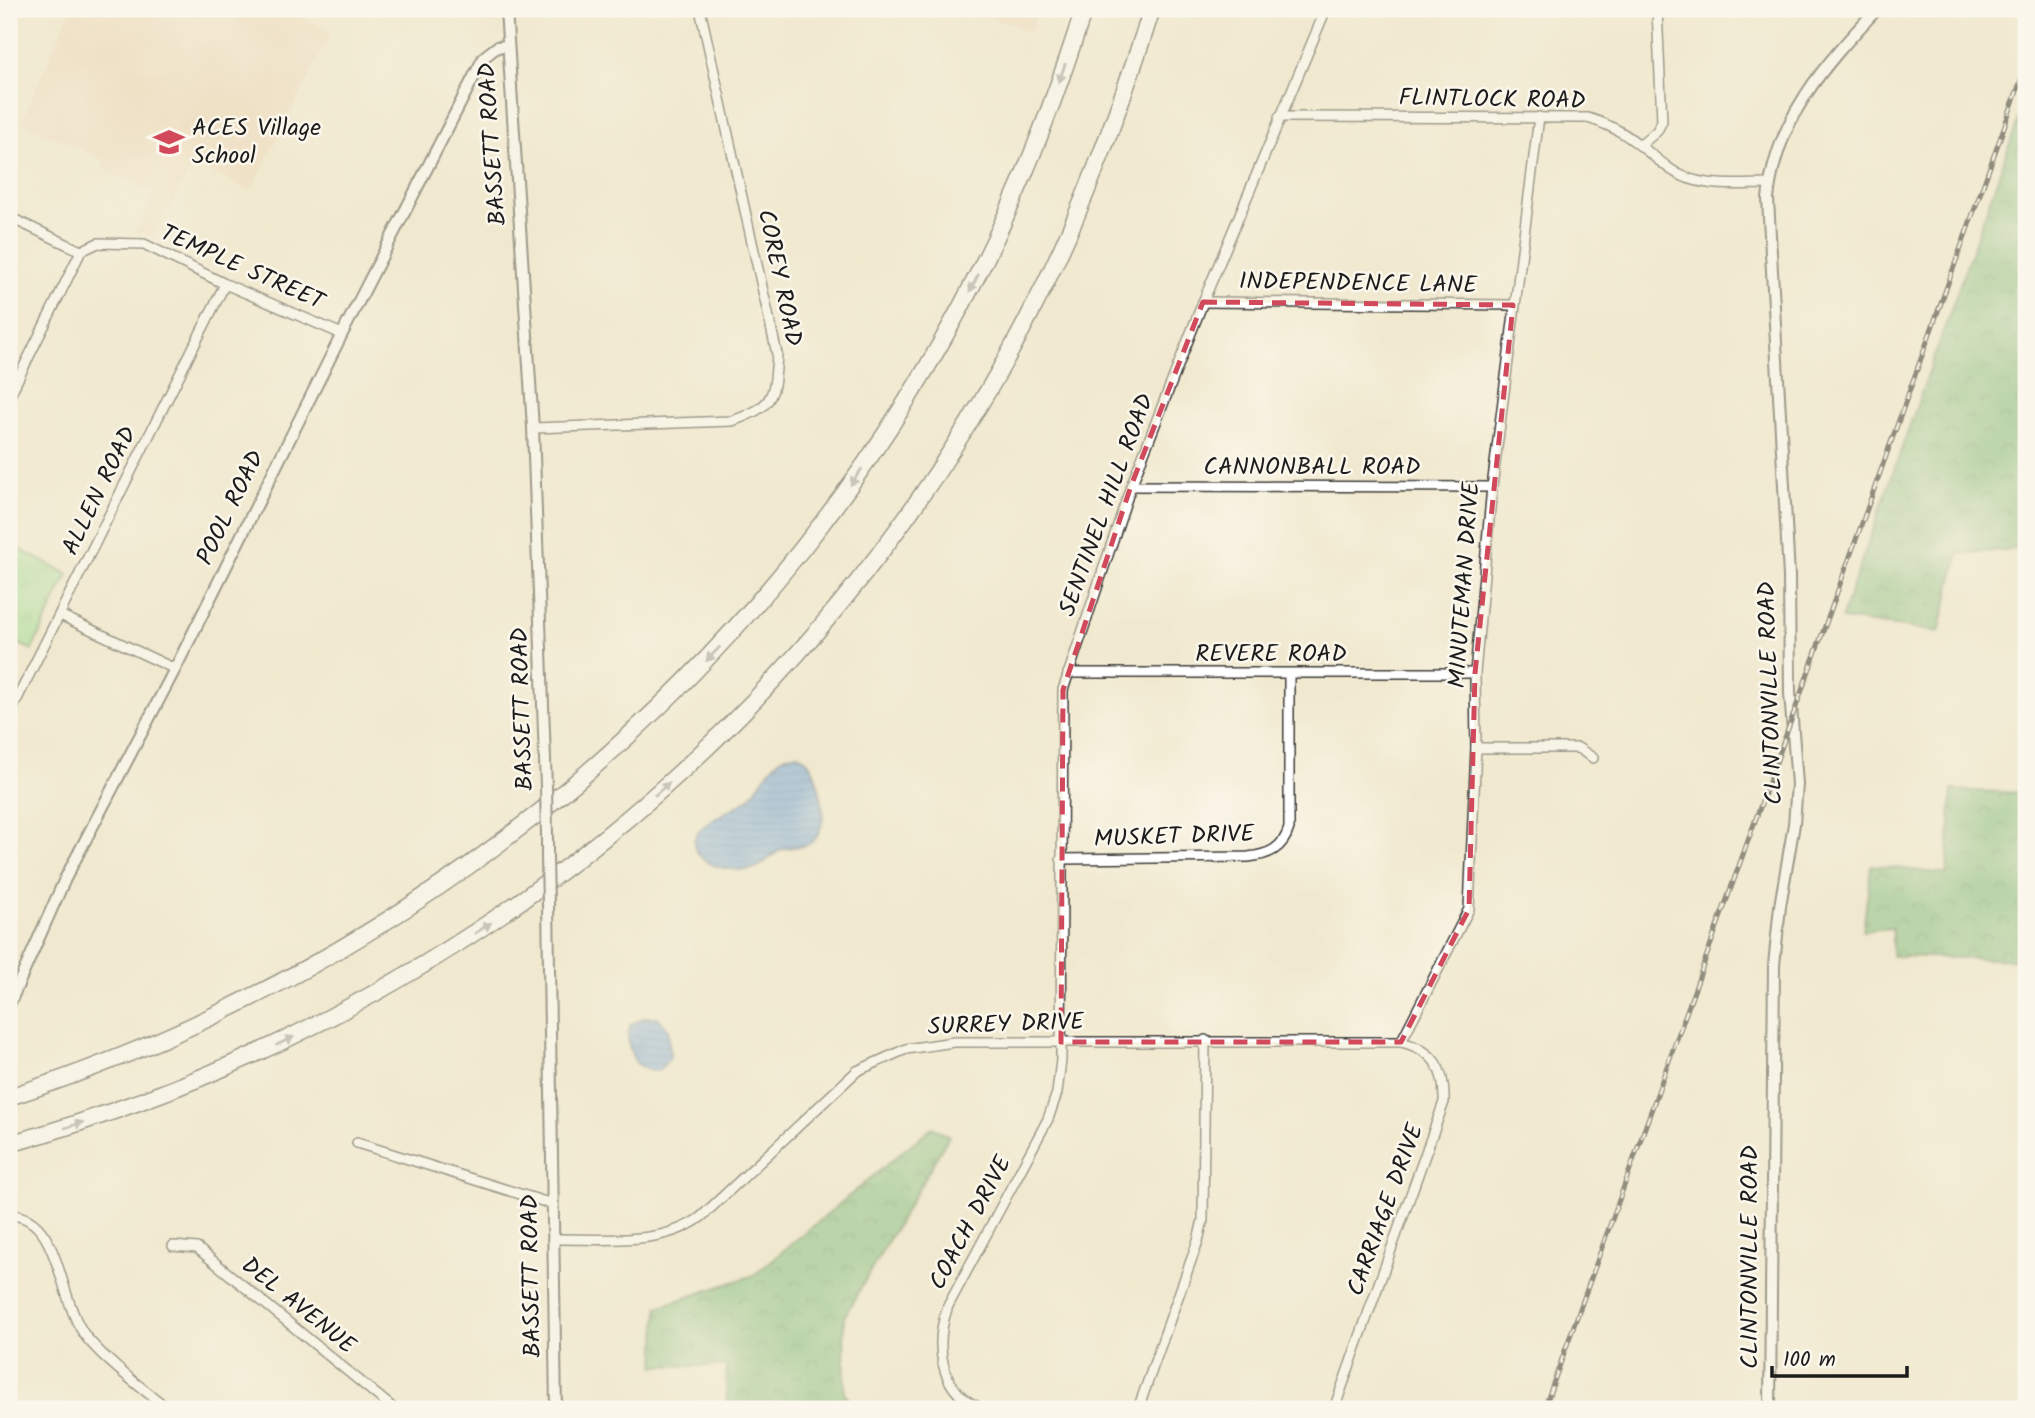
<svg xmlns="http://www.w3.org/2000/svg" width="2035" height="1418" font-family="Kalam,sans-serif">
  <style>
    .built { fill: #edd7ba }
    .grass { fill: url(#grass-tufts); stroke: #5a7c56; stroke-width: 2 }
    .forest { fill: url(#forest-crowns); stroke: #4b6c4c; stroke-width: 2 }
    .water { fill: url(#water-rules); stroke: #46607c; stroke-width: 2 }
    .lines { fill: none; stroke-linecap: round; stroke-linejoin: round }
    .minor-casing { stroke: #3c3b37; stroke-width: 12 }
    .tertiary-casing { stroke: #3c3b37; stroke-width: 14 }
    .motorway-casing { stroke: #3c3b37; stroke-width: 19 }
    .minor { stroke: #fff; stroke-width: 9 }
    .tertiary { stroke: #fff; stroke-width: 10 }
    .motorway { stroke: #fff; stroke-width: 16 }
    .rail-casing { stroke: #1c1c1c; stroke-width: 5 }
    .rail { stroke: #fbf7ec; stroke-width: 2.5; stroke-dasharray: 8; stroke-linecap: butt }
    .tertiary-bridge-casing { stroke: #3c3b37; stroke-width: 14; stroke-linecap: butt }
    .tertiary-bridge { stroke: #fff; stroke-width: 10 }
    .oneway { fill: #999 }
    .marked { fill: none; stroke: #d1495b; stroke-width: 5; stroke-dasharray: 14 9; stroke-linejoin: round }
    .labels { text-anchor: middle; dominant-baseline: central; stroke-width: 5; stroke-linejoin: round; paint-order: stroke }
    .street-label { font-size: 24px; fill: #1c1c1c; stroke: #fbf7ec }
    .poi-label { font-size: 24px; fill: #1c1c1c; stroke: #fbf7ec; text-anchor: start }
  </style>
  <defs>
    <pattern id="grass-tufts" width="24" height="20" patternUnits="userSpaceOnUse" patternTransform="scale(1.75)"><rect width="24" height="20" fill="#99db91"/><path d="M3 7l-1-3M5 7V3M7 7l1-3M15 17l-1-3M17 17v-4M19 17l1-3" fill="none" stroke="#83bb7c"/></pattern>
    <pattern id="forest-crowns" width="20" height="18" patternUnits="userSpaceOnUse" patternTransform="scale(1.75)"><rect width="20" height="18" fill="#7abb7b"/><path d="M2 6a3 3 0 1 1 6 0M12 15a3 3 0 1 1 6 0" fill="none" stroke="#639764"/></pattern>
    <pattern id="water-rules" width="6" height="5" patternUnits="userSpaceOnUse" patternTransform="scale(1.75)"><rect width="6" height="5" fill="#70a5dd"/><path d="M0 2.5h6" fill="none" stroke="#5b86b2"/></pattern>
  </defs>
  <rect width="100%" height="100%" fill="#fbf7ec"/>
  <filter id="ink" filterUnits="userSpaceOnUse"><feTurbulence type="fractalNoise" baseFrequency=".0143" numOctaves="2"/><feDisplacementMap in="SourceGraphic" scale="14" xChannelSelector="R" yChannelSelector="G"/><feConvolveMatrix kernelMatrix="1 2 1 2 8 2 1 2 1" color-interpolation-filters="sRGB"/></filter>
  <filter id="wash" filterUnits="userSpaceOnUse"><feTurbulence type="fractalNoise" baseFrequency=".00686" numOctaves="4" result="noise"/><feDisplacementMap in="SourceGraphic" scale="28" xChannelSelector="R" yChannelSelector="G"/><feGaussianBlur stdDeviation="1.57" result="paint"/><feColorMatrix in="noise" values="0 0 0 0 0 0 0 0 0 0 0 0 0 0 0 0 0 1.4 0 .05"/><feComposite in="paint" operator="in"/></filter>
  <g filter="url(#wash)">
    <rect width="100%" height="100%" fill="#f1e9cf"/>
    <g class="built">
      <path d="M71,9H283L332,32L251,191L193,164L154,237L135,232L153,193L102,169L105,161L21,122Z"/>
      <path d="M968,9H1038L1031,31Z"/>
    </g>
    <path class="grass" d="M9,544L68,574L32,650L9,639Z"/>
    <g class="forest">
      <path d="M2026,98V548L1959,554L1939,632L1841,619Z"/>
      <path d="M1952,790L2026,793V960L1892,956V928L1863,931L1871,865L1947,874Z"/>
      <path d="M932,1127L949,1136L844,1317L845,1394L857,1409H727L726,1366H655L658,1307L754,1275Z"/>
    </g>
    <g class="water">
      <path d="M798,754C811,761 814,770 818,784C822,801 827,820 817,836C807,851 793,844 779,851C771,855 766,863 758,867C743,873 713,869 702,858C672,829 736,811 749,798C762,784 775,751 798,754Z"/>
      <path d="M645,1017H658L668,1029L670,1058L658,1071C632,1072 625,1046 630,1025Z"/>
    </g>
  </g>
  <g filter="url(#ink)">
    <g class="lines">
      <g class="minor-casing">
        <g id="minor">
          <path d="M1279,117L1588,118C1627,130 1639,146 1670,169C1697,189 1737,184 1769,184"/>
          <path d="M1642,144L1657,131L1662,121L1657,9"/>
          <path d="M9,217L81,251L98,243L144,244L225,284L342,334"/>
          <path d="M1203,302L1513,305"/>
          <path d="M9,397L81,251"/>
          <path d="M533,428L732,421C775,406 774,397 777,354L700,9"/>
          <path d="M1131,486L1492,487"/>
          <path d="M60,615L175,669"/>
          <path d="M1068,673H1475"/>
          <path d="M9,715L225,284"/>
          <path d="M1476,748H1578L1593,758"/>
          <path d="M1061,859L1248,857C1268,855 1283,849 1289,828V674"/>
          <path d="M1401,1042L1469,909L1476,748L1475,673L1492,487L1539,117"/>
          <path d="M357,1143L552,1204"/>
          <path d="M9,1215C62,1215 57,1301 87,1338C110,1365 141,1387 168,1409"/>
          <path d="M553,1239C601,1238 661,1247 701,1217L857,1071L906,1049L954,1042H1401C1434,1050 1445,1069 1444,1102L1334,1409"/>
          <path d="M173,1246L197,1248L394,1409"/>
          <path d="M983,1409C939,1393 934,1345 948,1306L1048,1119L1057,1093L1061,1060L1063,690L1131,486L1203,302L1326,9"/>
          <path d="M1138,1409L1198,1241L1203,1220L1205,1040"/>
        </g>
      </g>
      <g class="tertiary-casing">
        <g id="tertiary">
          <path d="M506,9L533,428L546,787"/>
          <path d="M547,835V857"/>
          <path d="M548,904L556,1409"/>
          <path d="M9,1005L65,879L175,669L342,334L484,57L497,47L507,46"/>
          <path d="M1770,1409L1774,965L1780,906L1794,824L1797,784L1790,693L1789,576L1768,199C1776,118 1824,66 1877,9"/>
        </g>
      </g>
      <g class="motorway-casing">
        <g id="motorway">
          <path d="M9,1097C427,962 778,668 977,276C1021,190 1055,100 1084,9"/>
          <path d="M9,1144C448,1021 815,727 1026,322C1079,221 1117,117 1152,9"/>
        </g>
      </g>
      <use href="#minor" class="minor"/>
      <use href="#tertiary" class="tertiary"/>
      <use href="#motorway" class="motorway"/>
      <g class="rail-casing">
        <path id="rail" d="M1544,1409L2026,66"/>
      </g>
      <use href="#rail" class="rail"/>
      <g class="tertiary-bridge-casing">
        <g id="tertiary-bridge">
          <path d="M546,787L547,835"/>
          <path d="M547,857L548,904"/>
        </g>
      </g>
      <use href="#tertiary-bridge" class="tertiary-bridge"/>
    </g>
    <defs><path id="oneway-solid" d="M-6-.8H1V-3.2L6.5 0L1 3.2V.8H-6Z" transform="scale(1.75)"/></defs>
    <g class="oneway">
      <use href="#oneway-solid" transform="translate(1062 73) rotate(109)"/>
      <use href="#oneway-solid" transform="translate(974 283) rotate(117)"/>
      <use href="#oneway-solid" transform="translate(856 477) rotate(125)"/>
      <use href="#oneway-solid" transform="translate(713 654) rotate(134)"/>
      <use href="#oneway-solid" transform="translate(662 789) rotate(-41)"/>
      <use href="#oneway-solid" transform="translate(483 928) rotate(-34)"/>
      <use href="#oneway-solid" transform="translate(285 1041) rotate(-26)"/>
      <use href="#oneway-solid" transform="translate(74 1125) rotate(-18)"/>
    </g>
  </g>
  <path d="M0 0H2035V1418H0ZM1203,302L1513,305L1475,673L1469,909L1401,1042H1061L1063,690L1131,486Z" fill="#f1e9cf" fill-opacity=".55" fill-rule="evenodd"/>
  <path class="marked" d="M1203,302L1513,305L1475,673L1469,909L1401,1042H1061L1063,690L1131,486Z"/>
  <defs>
    <g id="school-bare" transform="scale(2.415)"><path d="M0-5L7-2L0 1L-7-2ZM-4 1L0 2.5L4 1V4Q0 6-4 4Z" fill="#d1495b" stroke="#fbf7ec" stroke-width="2.5" paint-order="stroke"/></g>
  </defs>
  <g fill-rule="evenodd">
    <use href="#school-bare" x="169" y="142"/>
  </g>
  <g class="labels">
    <g class="street-label">
      <text transform="translate(1492 100) rotate(1)">FLINTLOCK ROAD</text>
      <text transform="translate(493 144) rotate(-94)">BASSETT ROAD</text>
      <text transform="translate(242 268) rotate(24)">TEMPLE STREET</text>
      <text transform="translate(779 278) rotate(78)">COREY ROAD</text>
      <text transform="translate(1358 284) rotate(1)">INDEPENDENCE LANE</text>
      <text x="1312" y="467">CANNONBALL ROAD</text>
      <text transform="translate(100 491) rotate(-64)">ALLEN ROAD</text>
      <text transform="translate(1107 505) rotate(-70)">SENTINEL HILL ROAD</text>
      <text transform="translate(231 508) rotate(-64)">POOL ROAD</text>
      <text transform="translate(1465 585) rotate(-86)">MINUTEMAN DRIVE</text>
      <text x="1271" y="654">REVERE ROAD</text>
      <text transform="translate(1771 693) rotate(-92)">CLINTONVILLE ROAD</text>
      <text transform="translate(523 709) rotate(-92)">BASSETT ROAD</text>
      <text transform="translate(1174 837) rotate(-2)">MUSKET DRIVE</text>
      <text transform="translate(1006 1025) rotate(-2)">SURREY DRIVE</text>
      <text transform="translate(1386 1210) rotate(-70)">CARRIAGE DRIVE</text>
      <text transform="translate(971 1223) rotate(-62)">COACH DRIVE</text>
      <text transform="translate(1750 1257) rotate(-90)">CLINTONVILLE ROAD</text>
      <text transform="translate(532 1276) rotate(-91)">BASSETT ROAD</text>
      <text transform="translate(298 1306) rotate(39)">DEL AVENUE</text>
    </g>
    <g class="poi-label">
      <text x="192" y="128">ACES Village<tspan x="192" dy="28">School</tspan></text>
    </g>
  </g>
  <rect width="2035" height="1418" fill="none" stroke="#fbf7ec" stroke-width="35"/>
  <path d="M1772 1366v10h135v-10" fill="none" stroke="#1c1c1c" stroke-width="3.5"/>
  <text x="1783" y="1366" font-size="21" fill="#1c1c1c" stroke="#fbf7ec" stroke-width="5" paint-order="stroke">100 m</text>
</svg>
